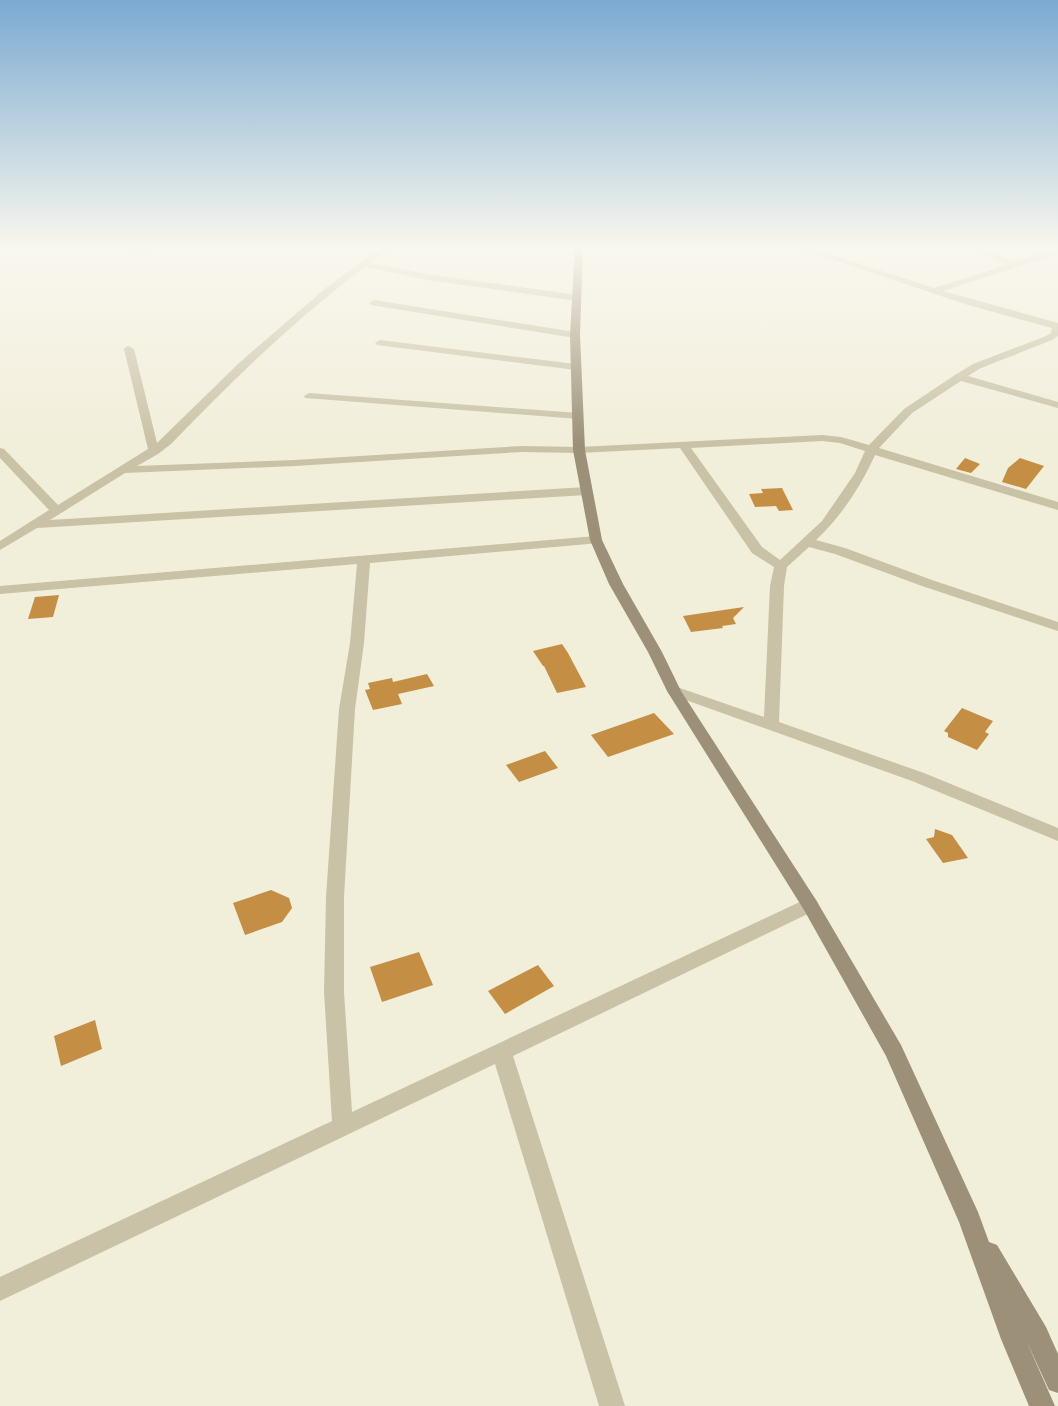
<svg xmlns="http://www.w3.org/2000/svg" width="1058" height="1406" font-family="'Sofia Sans Condensed',sans-serif">
  <style>
    .building { fill: #c48e45 }
    .lines { fill: none; stroke-linecap: round; stroke-linejoin: round }
    .street { fill: #c9c2a6; fill-rule: evenodd }
    .secondary { fill: #9c9178; fill-rule: evenodd }
  </style>
  <rect width="100%" height="100%" fill="#f1eeda"/>
  <g class="building">
    <path d="M965,458L980,464L971,473L956,469Z"/>
    <path d="M1020,458L1044,466L1026,489L1002,482L1008,468Z"/>
    <path d="M782,488L793,510L779,511L776,506L755,507L749,494L763,493L761,489Z"/>
    <path d="M59,595L53,617L28,619L35,597Z"/>
    <path d="M744,607L733,618L736,624L722,626L723,628L691,632L683,616Z"/>
    <path d="M562,644L568,653L586,687L557,693L544,666H543L533,651Z"/>
    <path d="M427,674L434,686L398,694L402,704L373,710L365,690L370,689L368,683L392,678L393,682Z"/>
    <path d="M962,708L993,721L985,732L989,734L977,750L948,737V733L944,731Z"/>
    <path d="M654,713L674,734L608,757L591,735Z"/>
    <path d="M545,751L558,768L519,782L506,765Z"/>
    <path d="M935,829L952,835L968,858L943,863L926,839L934,837Z"/>
    <path d="M271,890L289,898L292,908L282,922L245,935L233,903Z"/>
    <path d="M419,952L433,985L382,1002L370,967Z"/>
    <path d="M538,965L554,986L505,1014L488,991Z"/>
    <path d="M95,1020L102,1049L61,1066L54,1036Z"/>
  </g>
  <g class="lines">
    <g class="street">
      <path d="M115,246H186L182,248L135,251Z"/>
      <path d="M383,246H392L371,263L427,274L577,295L582,298L577,301L427,280L365,267C294,320 232,381 171,444L158,454L137,466L295,460L522,446L579,447L822,435L841,437L869,445L904,409L955,375L973,364L1046,336L1051,333L1052,328L968,305L792,246H805L934,288L1006,265L966,246H977L1015,262L1058,248V254L943,291L1058,323V336L1052,340L981,368L968,376L1058,402V408L961,381L912,413L879,448L1058,502V510L875,455C861,486 841,517 816,540L845,548L932,580L1058,622V631L922,586L835,554L809,547L787,567L784,586L779,722L924,773L1058,828V841L912,781L669,694L667,691L669,688L674,686L764,717L770,586L774,567L752,553L680,448L579,453L522,452L295,466L125,473L50,520L586,487L592,491L586,495L37,528L0,550V541L49,510L0,458V448L4,449L58,505L148,449L124,349L126,347L129,346L134,349L157,443L239,363L327,287ZM822,441L840,443L865,451L855,473L822,521L780,560L762,547L691,448Z"/>
      <path d="M374,300L575,332L580,335L575,338L371,305L369,303Z"/>
      <path d="M380,340L576,364L581,367L576,370L377,345L375,343Z"/>
      <path d="M309,393L579,413L584,416L579,419L305,398L304,396Z"/>
      <path d="M596,536L602,540L600,543L370,563L364,643L355,709L344,897V992L352,1112L804,900L810,898L816,900L819,905L816,910L513,1056L625,1406H599L495,1064L0,1301V1277L332,1121L324,992L326,897L339,709L350,643L357,564L0,594V586Z"/>
    </g>
    <path class="secondary" d="M575,246H583L580,335L585,450L602,540L623,584L662,652L681,691L816,900L901,1045L978,1212L989,1242L997,1245L1046,1327L1058,1354V1393L1049,1390L1026,1340L1055,1406H1029L1001,1339L959,1222L886,1056L804,910L667,691L648,652L609,584L590,540L573,450L570,335Z"/>
  </g>
  <linearGradient id="sky" x2="0" y2="1"><stop stop-color="#7baad1"/><stop offset="0.56" stop-color="#f9f7ee"/><stop offset="1" stop-color="#f9f7ee" stop-opacity="0"/></linearGradient>
  <rect width="1058" height="443" fill="url(#sky)"/>
</svg>
